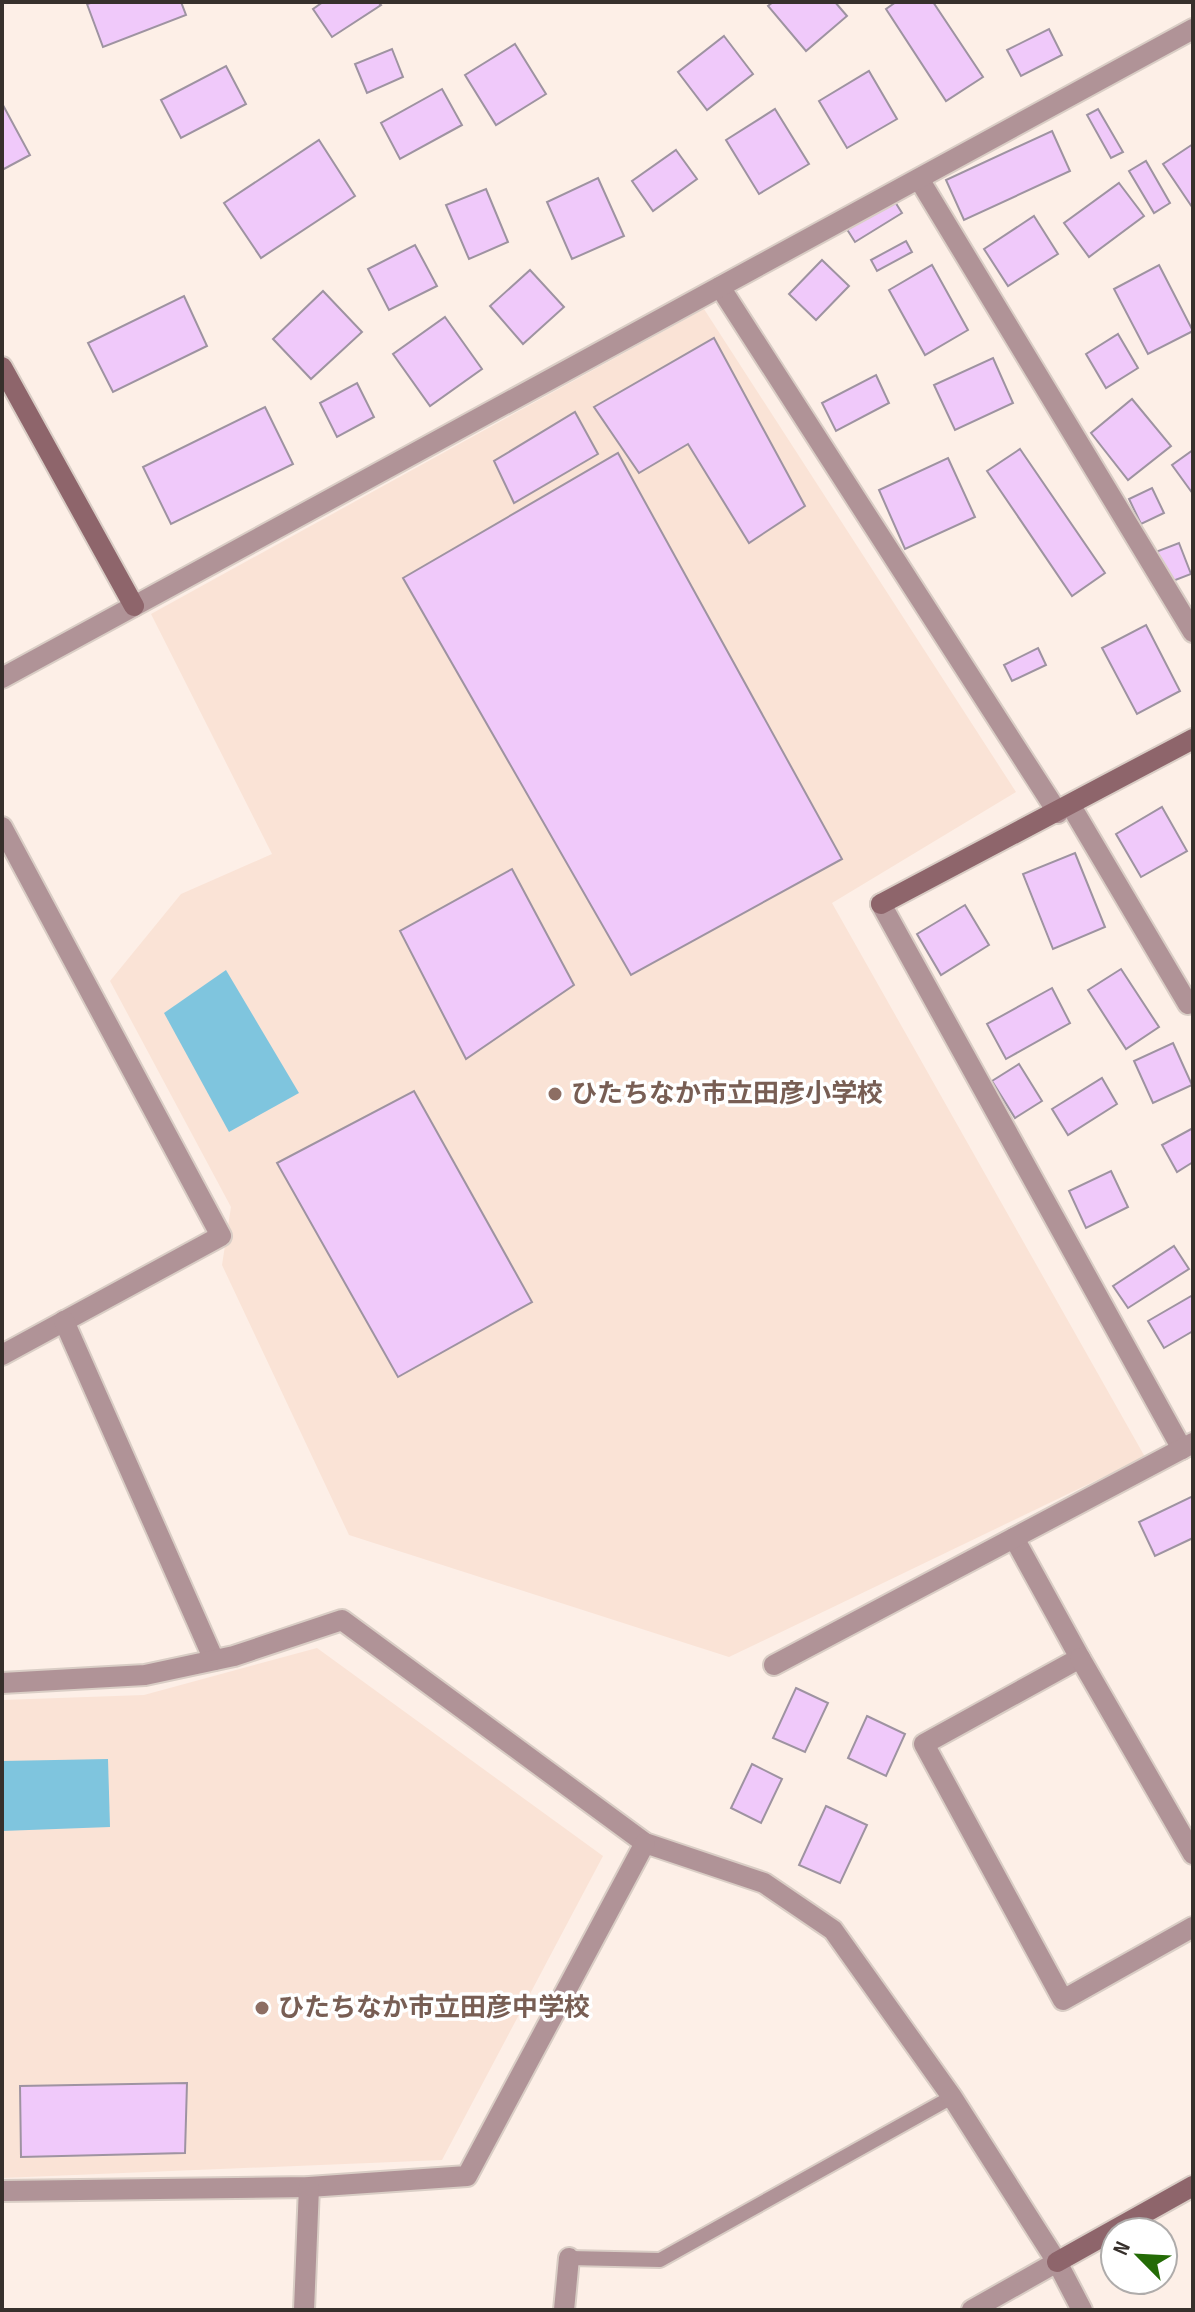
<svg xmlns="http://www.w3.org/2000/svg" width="1195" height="2312" font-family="'Sofia Sans Condensed','Noto Sans JP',sans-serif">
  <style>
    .education { fill: #fae3d6 }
    .water { fill: #7fc5de }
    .building { fill: #f0c9fa; stroke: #9e93a1; stroke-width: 2 }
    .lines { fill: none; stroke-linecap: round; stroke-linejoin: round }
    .lane-casing { stroke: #d9cdc5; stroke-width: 18 }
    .street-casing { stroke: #d9cdc5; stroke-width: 24 }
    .secondary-casing { stroke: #d9cdc5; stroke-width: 24 }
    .lane { stroke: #b09397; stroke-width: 14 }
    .street { stroke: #b09397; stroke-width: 20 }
    .secondary { stroke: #8e656b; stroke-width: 20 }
    .education-dot { fill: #8d6e63; stroke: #fff; stroke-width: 3 }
    .labels { text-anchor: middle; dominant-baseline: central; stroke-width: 7; stroke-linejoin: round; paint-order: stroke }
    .education-label { font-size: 26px; font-weight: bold; fill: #785e54; stroke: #fff; text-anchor: start }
  </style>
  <rect width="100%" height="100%" fill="#fdefe7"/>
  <g class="education">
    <path d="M704,309L1016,792L832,903L1145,1457L729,1657L349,1535L222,1265L231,1207L110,981L181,894L272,854L151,614Z"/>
    <path d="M317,1648L603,1856L442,2160L2,2178V1700L144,1695Z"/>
  </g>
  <g class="water">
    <path d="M226,970L299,1093L229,1132L164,1013Z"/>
    <path d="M108,1759L110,1827L2,1831V1761Z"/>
  </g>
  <g class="building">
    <path d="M94,2H181L186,15L103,47L87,4Z"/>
    <path d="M323,2H378L381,5L332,37L313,9Z"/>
    <path d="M773,2H835L847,16L806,51L768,6Z"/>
    <path d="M896,2H933L983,77L946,101L886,9Z"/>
    <path d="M1049,29L1062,55L1021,76L1007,50Z"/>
    <path d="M724,36L753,74L707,110L678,72Z"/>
    <path d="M515,44L546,94L496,125L465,75Z"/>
    <path d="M392,49L403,77L367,93L355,64Z"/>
    <path d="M226,66L246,104L181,138L161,100Z"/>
    <path d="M869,71L897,119L847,148L819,101Z"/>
    <path d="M442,89L462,125L400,159L381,123Z"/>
    <path d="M4,107L30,155L2,170V109Z"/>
    <path d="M775,109L809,164L759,194L726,140Z"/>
    <path d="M1098,109L1123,152L1111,158L1087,115Z"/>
    <path d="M1052,131L1070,171L964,220L946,180Z"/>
    <path d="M319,140L355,196L261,258L224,203Z"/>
    <path d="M1193,144V206L1192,207L1163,164Z"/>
    <path d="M676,150L697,179L653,211L632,181Z"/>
    <path d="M1146,161L1170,203L1154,213L1129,171Z"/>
    <path d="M598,178L624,236L572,259L547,202Z"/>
    <path d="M1119,183L1144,216L1089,257L1064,223Z"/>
    <path d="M486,189L508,242L469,259L446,205Z"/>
    <path d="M890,194L902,213L855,242L843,223Z"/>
    <path d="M1034,216L1058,254L1008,286L984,249Z"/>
    <path d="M906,241L912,252L877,271L871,260Z"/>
    <path d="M415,245L437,286L389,310L368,269Z"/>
    <path d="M822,260L849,286L816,320L789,294Z"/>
    <path d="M932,265L968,330L925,355L889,290Z"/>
    <path d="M1159,265L1193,331L1148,354L1114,289Z"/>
    <path d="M530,270L564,307L523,344L490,306Z"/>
    <path d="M323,291L362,332L311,379L273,339Z"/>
    <path d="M184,296L207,346L113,392L88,343Z"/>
    <path d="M445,317L482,369L430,406L393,354Z"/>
    <path d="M1118,334L1138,368L1106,388L1086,354Z"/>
    <path d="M714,338L805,506L749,543L688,444L639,473L594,407Z"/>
    <path d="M993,358L1013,403L955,430L934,385Z"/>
    <path d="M876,375L889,403L836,431L822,403Z"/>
    <path d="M357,383L374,417L337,437L320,403Z"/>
    <path d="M1132,399L1171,446L1128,480L1091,433Z"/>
    <path d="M265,407L293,464L171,524L143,467Z"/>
    <path d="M575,412L598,454L514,503L494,461Z"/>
    <path d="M1020,449L1105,573L1072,596L987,471Z"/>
    <path d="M1193,450V494L1172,465Z"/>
    <path d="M618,453L842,859L631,975L403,578Z"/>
    <path d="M948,458L975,517L905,549L879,490Z"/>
    <path d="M1152,488L1164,513L1141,524L1129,499Z"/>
    <path d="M1179,543L1191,574L1165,584L1153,553Z"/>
    <path d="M1146,625L1180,691L1137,714L1102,648Z"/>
    <path d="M1038,648L1046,665L1012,681L1004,665Z"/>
    <path d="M1162,807L1187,851L1141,877L1116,834Z"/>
    <path d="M1075,853L1105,927L1053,949L1023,874Z"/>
    <path d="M512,869L574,985L466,1059L400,931Z"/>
    <path d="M965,905L989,945L941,975L917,934Z"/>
    <path d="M1121,969L1159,1027L1126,1049L1088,990Z"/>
    <path d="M1052,988L1070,1023L1006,1059L987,1024Z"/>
    <path d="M1173,1043L1192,1085L1153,1103L1134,1061Z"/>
    <path d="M1019,1064L1042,1101L1015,1118L992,1081Z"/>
    <path d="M1102,1078L1117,1104L1068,1135L1052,1109Z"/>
    <path d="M414,1091L532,1302L398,1377L277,1163Z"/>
    <path d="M1193,1128V1162L1177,1172L1162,1145Z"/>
    <path d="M1111,1171L1128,1207L1086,1228L1069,1191Z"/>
    <path d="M1174,1246L1189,1269L1128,1308L1113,1286Z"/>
    <path d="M1193,1295V1331L1164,1348L1148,1321Z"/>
    <path d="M1193,1496V1538L1155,1556L1139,1522Z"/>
    <path d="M796,1688L828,1703L805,1752L773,1738Z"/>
    <path d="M867,1716L905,1734L886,1776L848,1758Z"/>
    <path d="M752,1764L782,1779L761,1823L731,1808Z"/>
    <path d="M826,1806L867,1825L840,1883L799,1865Z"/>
    <path d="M187,2083L185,2153L21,2157L20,2086Z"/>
  </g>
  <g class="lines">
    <g class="lane-casing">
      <path id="lane" d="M569,2258L660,2260L952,2097"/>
    </g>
    <g class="street-casing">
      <g id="street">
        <path d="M919,179L1193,632"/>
        <path d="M720,287L1058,813"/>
        <path d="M2,678L1193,29"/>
        <path d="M1071,806L1188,1004"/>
        <path d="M2,827L221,1236L2,1355"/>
        <path d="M881,904L1182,1449"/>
        <path d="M64,1321L214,1660"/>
        <path d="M1014,1538L1080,1658L924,1744L1063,2000L1193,1927"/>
        <path d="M1080,1658L1193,1854"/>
        <path d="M774,1665L1193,1443"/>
        <path d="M2,1683L145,1675L234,1656L342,1620L645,1843L764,1883L833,1930L952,2097L1057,2262L1082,2310"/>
        <path d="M2,2191L309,2187L467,2176L645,1843"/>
        <path d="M304,2310L309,2187"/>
        <path d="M564,2310L569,2258"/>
        <path d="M972,2310L1057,2262"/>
      </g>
    </g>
    <g class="secondary-casing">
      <g id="secondary">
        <path d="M2,367L134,606"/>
        <path d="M881,904L1193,739"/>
        <path d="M1057,2262L1193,2186"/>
      </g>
    </g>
    <use href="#lane" class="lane"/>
    <use href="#street" class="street"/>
    <use href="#secondary" class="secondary"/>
  </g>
  <g class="education-dot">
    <circle cx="555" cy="1094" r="8"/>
    <circle cx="262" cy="2008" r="8"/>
  </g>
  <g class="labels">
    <g class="education-label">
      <text x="571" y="1094">ひたちなか市立田彦小学校</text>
      <text x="278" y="2008">ひたちなか市立田彦中学校</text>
    </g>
  </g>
  <rect width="1195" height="2312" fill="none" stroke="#37302c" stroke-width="8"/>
  <g transform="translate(1139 2256) rotate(294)"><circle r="38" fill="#ffffff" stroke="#afacab" stroke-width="2"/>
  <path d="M0-6L14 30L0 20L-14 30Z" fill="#246b06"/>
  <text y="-12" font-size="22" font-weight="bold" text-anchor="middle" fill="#37302c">N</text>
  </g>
</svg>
